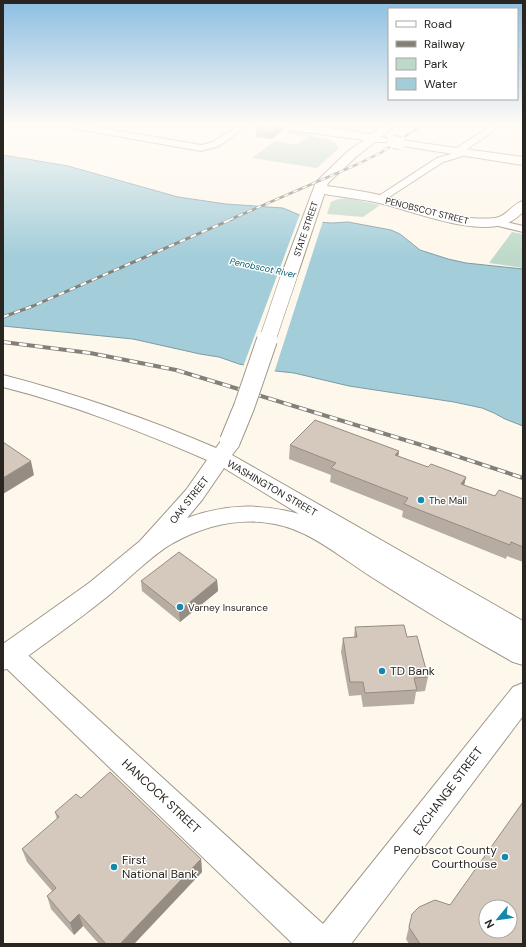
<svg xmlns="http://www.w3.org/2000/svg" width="526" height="947" font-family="'DM Sans',sans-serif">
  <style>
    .green { fill: #bed9c9 }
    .water { fill: #a2cdd9; stroke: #7e9ba2 }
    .pier { fill: #fef7eb }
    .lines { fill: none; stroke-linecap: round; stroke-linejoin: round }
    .minor-casing { stroke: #9f978a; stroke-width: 2 }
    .tertiary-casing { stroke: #9f978a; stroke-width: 2 }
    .secondary-casing { stroke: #9f978a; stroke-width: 2 }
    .primary-casing { stroke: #9f978a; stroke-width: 2 }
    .minor { fill: #fff; fill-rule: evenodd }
    .tertiary { fill: #fff; fill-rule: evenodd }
    .secondary { fill: #fff; fill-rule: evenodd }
    .primary { fill: #fff; fill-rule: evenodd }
    .rail-far2-casing { stroke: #848078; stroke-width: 2.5 }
    .rail-far1-casing { stroke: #848078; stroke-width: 3 }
    .rail-casing { stroke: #848078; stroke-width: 4 }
    .rail-far2 { stroke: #fff; stroke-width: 1.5; stroke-dasharray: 5; stroke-linecap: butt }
    .rail-far1 { stroke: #fff; stroke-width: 2; stroke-dasharray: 6; stroke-linecap: butt }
    .rail { stroke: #fff; stroke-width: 2.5; stroke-dasharray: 8; stroke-linecap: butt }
    .primary-bridge-far2-casing { stroke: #9f978a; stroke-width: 14; stroke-linecap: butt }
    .primary-bridge-far1-casing { stroke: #9f978a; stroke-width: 17; stroke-linecap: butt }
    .primary-bridge-casing { stroke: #9f978a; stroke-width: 22; stroke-linecap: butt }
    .primary-bridge-far2 { stroke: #fff; stroke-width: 12 }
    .primary-bridge-far1 { stroke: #fff; stroke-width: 16 }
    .primary-bridge { stroke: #fff; stroke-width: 20 }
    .wall { fill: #b7aca2 }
    .shaded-wall { fill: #958c84 }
    .building { fill: #d5c8bc; stroke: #958c84; fill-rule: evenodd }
    .poi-dot { fill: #1489ad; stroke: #fff; stroke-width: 1.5 }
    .labels { text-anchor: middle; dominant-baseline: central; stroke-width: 3; stroke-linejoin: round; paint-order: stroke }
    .far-street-label { font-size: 9px; fill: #292621; stroke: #fff }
    .far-water-label { font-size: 9px; font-style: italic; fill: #035d6e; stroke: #fff }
    .street-label { font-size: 10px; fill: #292621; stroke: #fff }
    .poi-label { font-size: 10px; fill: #292621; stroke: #fff; text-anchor: start }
    .near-poi-label { font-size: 12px; fill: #292621; stroke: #fff; text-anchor: start }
    .near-street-label { font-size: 12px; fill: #292621; stroke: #fff }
  </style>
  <rect width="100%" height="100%" fill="#fef7eb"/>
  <g class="green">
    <path d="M289,131L330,140L336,143L338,149L317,168L252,158L275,141L297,145L307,137L286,133Z"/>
    <path d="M347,198L380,205L363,217L327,214L331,202L338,199Z"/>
    <path d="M512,232L523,234V268L489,263Z"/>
  </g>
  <path class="water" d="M3,155L68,166L178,197L226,204L283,208L316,222L332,223L348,222L391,230L400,234L420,250L448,259L466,263L523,269V426L505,419L494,413L482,408L454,402L349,386L294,373L276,371L239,364L219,357L200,354L133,339L3,326Z"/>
  <path class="pier" d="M300,214L323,221L274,373L243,367Z"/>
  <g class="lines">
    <g class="minor-casing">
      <g id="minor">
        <path d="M67,125H85L201,145L213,142L239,125H249L219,146L201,151L71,128Z"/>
        <path d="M492,125H502L463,152L465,154L463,156L443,162L383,201H375L374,199L437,158L455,153L453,151L455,149Z"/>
        <path d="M494,219L523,226V232L490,224L489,222L490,220Z"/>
      </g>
    </g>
    <g class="tertiary-casing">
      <g id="tertiary">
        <path d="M320,185C341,188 363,191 384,196C419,205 457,222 495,218C506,217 512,204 523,201V212C519,216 514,220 508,223C475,237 414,211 379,203C358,198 336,197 316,192L314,189L316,186Z"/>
        <path d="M10,644L19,647L323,924L513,687L523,683V716L351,944H293L3,665V647Z"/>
      </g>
    </g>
    <g class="secondary-casing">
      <path id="secondary" d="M384,125H396L377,140H369L367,138L369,136Z"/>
    </g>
    <g class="primary-casing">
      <g id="primary">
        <path d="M270,125C309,125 348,128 386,138L388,140L386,142H375L356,157L328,183L297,276L295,279L289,281L283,279L281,276L316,182L348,151L364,140L275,128Z"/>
        <path d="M400,140L523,157V165L396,145L394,143L396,141Z"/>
        <path d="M3,375C76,394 146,418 216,448L221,441L228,439L235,441L239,446L232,455L523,621V665L513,662C464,635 417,606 370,576C342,558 309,530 275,524C240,517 204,526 173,543C149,557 129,579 108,596C77,621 44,644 13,667L3,670V644L89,583L140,541L186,490L207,460C140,431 74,405 3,387ZM224,468L299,514C260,503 226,504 187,518L202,500Z"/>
      </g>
    </g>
    <use href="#minor" class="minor"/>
    <use href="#tertiary" class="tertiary"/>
    <use href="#secondary" class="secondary"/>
    <use href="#primary" class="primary"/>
    <g class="rail-far2-casing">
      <path id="rail-far2" d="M229,220L358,164L382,152L422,125"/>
    </g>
    <g class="rail-far1-casing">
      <path id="rail-far1" d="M3,317L33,306L232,219"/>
    </g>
    <g class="rail-casing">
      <path id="rail" d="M3,342L90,353L176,370L441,451L523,478"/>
    </g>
    <use href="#rail-far2" class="rail-far2"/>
    <use href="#rail-far1" class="rail-far1"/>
    <use href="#rail" class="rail"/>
    <g class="primary-bridge-far2-casing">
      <path id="primary-bridge-far2" d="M393,142L400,143"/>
    </g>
    <g class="primary-bridge-far1-casing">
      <path id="primary-bridge-far1" d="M267,341L289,276"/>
    </g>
    <g class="primary-bridge-casing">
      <path id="primary-bridge" d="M230,441L244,407L267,340"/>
    </g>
    <use href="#primary-bridge-far2" class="primary-bridge-far2"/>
    <use href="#primary-bridge-far1" class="primary-bridge-far1"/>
    <use href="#primary-bridge" class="primary-bridge"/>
  </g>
  <g class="wall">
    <path d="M257,126L282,131L271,139L256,137V131L257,130Z"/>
    <path d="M290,445L399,451L398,456L428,467L466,477L464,485L495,496L523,499V562L507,556L506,559L402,517L403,511L330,482L331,475L289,459Z"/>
    <path d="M217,580L218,591L180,622L142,591L141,581Z"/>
    <path d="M355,627L407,637L428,677L425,691L416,692L414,704L363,707L361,695L349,696L341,652L343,638L354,637Z"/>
    <path d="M81,798L201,859L202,872L134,944H99L83,926L74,935L51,909L47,896L52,891L27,862L22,849L57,819L55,812Z"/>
    <path d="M450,905L523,944H409L406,939L412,914Z"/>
  </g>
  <g class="shaded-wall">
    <path d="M282,125H283L282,131L271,139V133Z"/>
    <path d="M399,451L397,464L395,455Z"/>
    <path d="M31,461L34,475L3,494V478Z"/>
    <path d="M466,477L463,490L461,484Z"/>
    <path d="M217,580L218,591L180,622L179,611Z"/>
    <path d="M201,859L202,872L134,944H120Z"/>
    <path d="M79,914L83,926L74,935L70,923Z"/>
  </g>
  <g class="building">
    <path d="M259,125H282L271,133L256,131L261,127L257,126Z"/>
    <path d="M315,420L399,451L395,455L428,467L431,464L466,477L461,484L495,496L499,490L523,499V547L511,542L510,545L404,504L408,498L331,468L336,463L290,445Z"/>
    <path d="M3,442L31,461L3,478Z"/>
    <path d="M179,552L217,580L179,611L141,581Z"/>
    <path d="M404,625L407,637L417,636L428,677L414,678L417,690L365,693L363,682H350L343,638L357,637L355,627Z"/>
    <path d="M110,772L201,859L120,944H106L79,914L70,923L47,896L56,888L22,849L59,817L55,812L76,794L81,798Z"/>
    <path d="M523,802V944H420L409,927L412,914L419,907L435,900L450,905ZM486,907H510V931H486Z"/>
  </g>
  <linearGradient id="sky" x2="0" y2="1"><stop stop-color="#8cbee2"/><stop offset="0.48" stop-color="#fffbf6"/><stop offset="1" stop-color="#fffbf6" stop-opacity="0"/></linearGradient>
  <rect width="526" height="258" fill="url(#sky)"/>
  <g class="poi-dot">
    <circle cx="421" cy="500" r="4"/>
    <circle cx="180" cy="607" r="4"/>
    <circle cx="382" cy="671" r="4"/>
    <circle cx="505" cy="857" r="4"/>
    <circle cx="114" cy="867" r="4"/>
  </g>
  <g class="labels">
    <g class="far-street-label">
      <text transform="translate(427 211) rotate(14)">PENOBSCOT STREET</text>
      <text transform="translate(306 229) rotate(-71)">STATE STREET</text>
    </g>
    <g class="far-water-label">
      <text transform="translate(263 268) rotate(12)">Penobscot River</text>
    </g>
    <g class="street-label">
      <text transform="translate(272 488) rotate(30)">WASHINGTON STREET</text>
      <text transform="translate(189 500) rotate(-52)">OAK STREET</text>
    </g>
    <g class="poi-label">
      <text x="429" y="500">The Mall</text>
      <text x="188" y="607">Varney Insurance</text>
    </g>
    <g class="near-poi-label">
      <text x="390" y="671">TD Bank</text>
      <text x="497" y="850" text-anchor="end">Penobscot County<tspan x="497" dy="14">Courthouse</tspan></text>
      <text x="122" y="860">First<tspan x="122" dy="14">National Bank</tspan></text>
    </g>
    <g class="near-street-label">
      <text transform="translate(448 791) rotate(-53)">EXCHANGE STREET</text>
      <text transform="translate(161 796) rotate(43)">HANCOCK STREET</text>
    </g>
  </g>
  <rect width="526" height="947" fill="none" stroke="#292621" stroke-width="8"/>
  <rect x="388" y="8" width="130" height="92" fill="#ffffff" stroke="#a9a8a6"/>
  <rect x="396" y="21" width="20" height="6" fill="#ffffff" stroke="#a9a8a6"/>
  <text x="424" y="28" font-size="12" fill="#292621">Road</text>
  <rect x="396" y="41" width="20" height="6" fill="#848078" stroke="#a9a8a6"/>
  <text x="424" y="48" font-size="12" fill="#292621">Railway</text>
  <rect x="396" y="58" width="20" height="12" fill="#bed9c9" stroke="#a9a8a6"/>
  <text x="424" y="68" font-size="12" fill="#292621">Park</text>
  <rect x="396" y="78" width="20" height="12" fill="#a2cdd9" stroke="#a9a8a6"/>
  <text x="424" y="88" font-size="12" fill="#292621">Water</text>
  <g transform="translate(498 919) rotate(241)"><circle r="19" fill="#ffffff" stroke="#a9a8a6"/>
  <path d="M0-3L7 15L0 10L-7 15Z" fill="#1489ad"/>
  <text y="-6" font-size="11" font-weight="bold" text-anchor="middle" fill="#292621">N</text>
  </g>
</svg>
